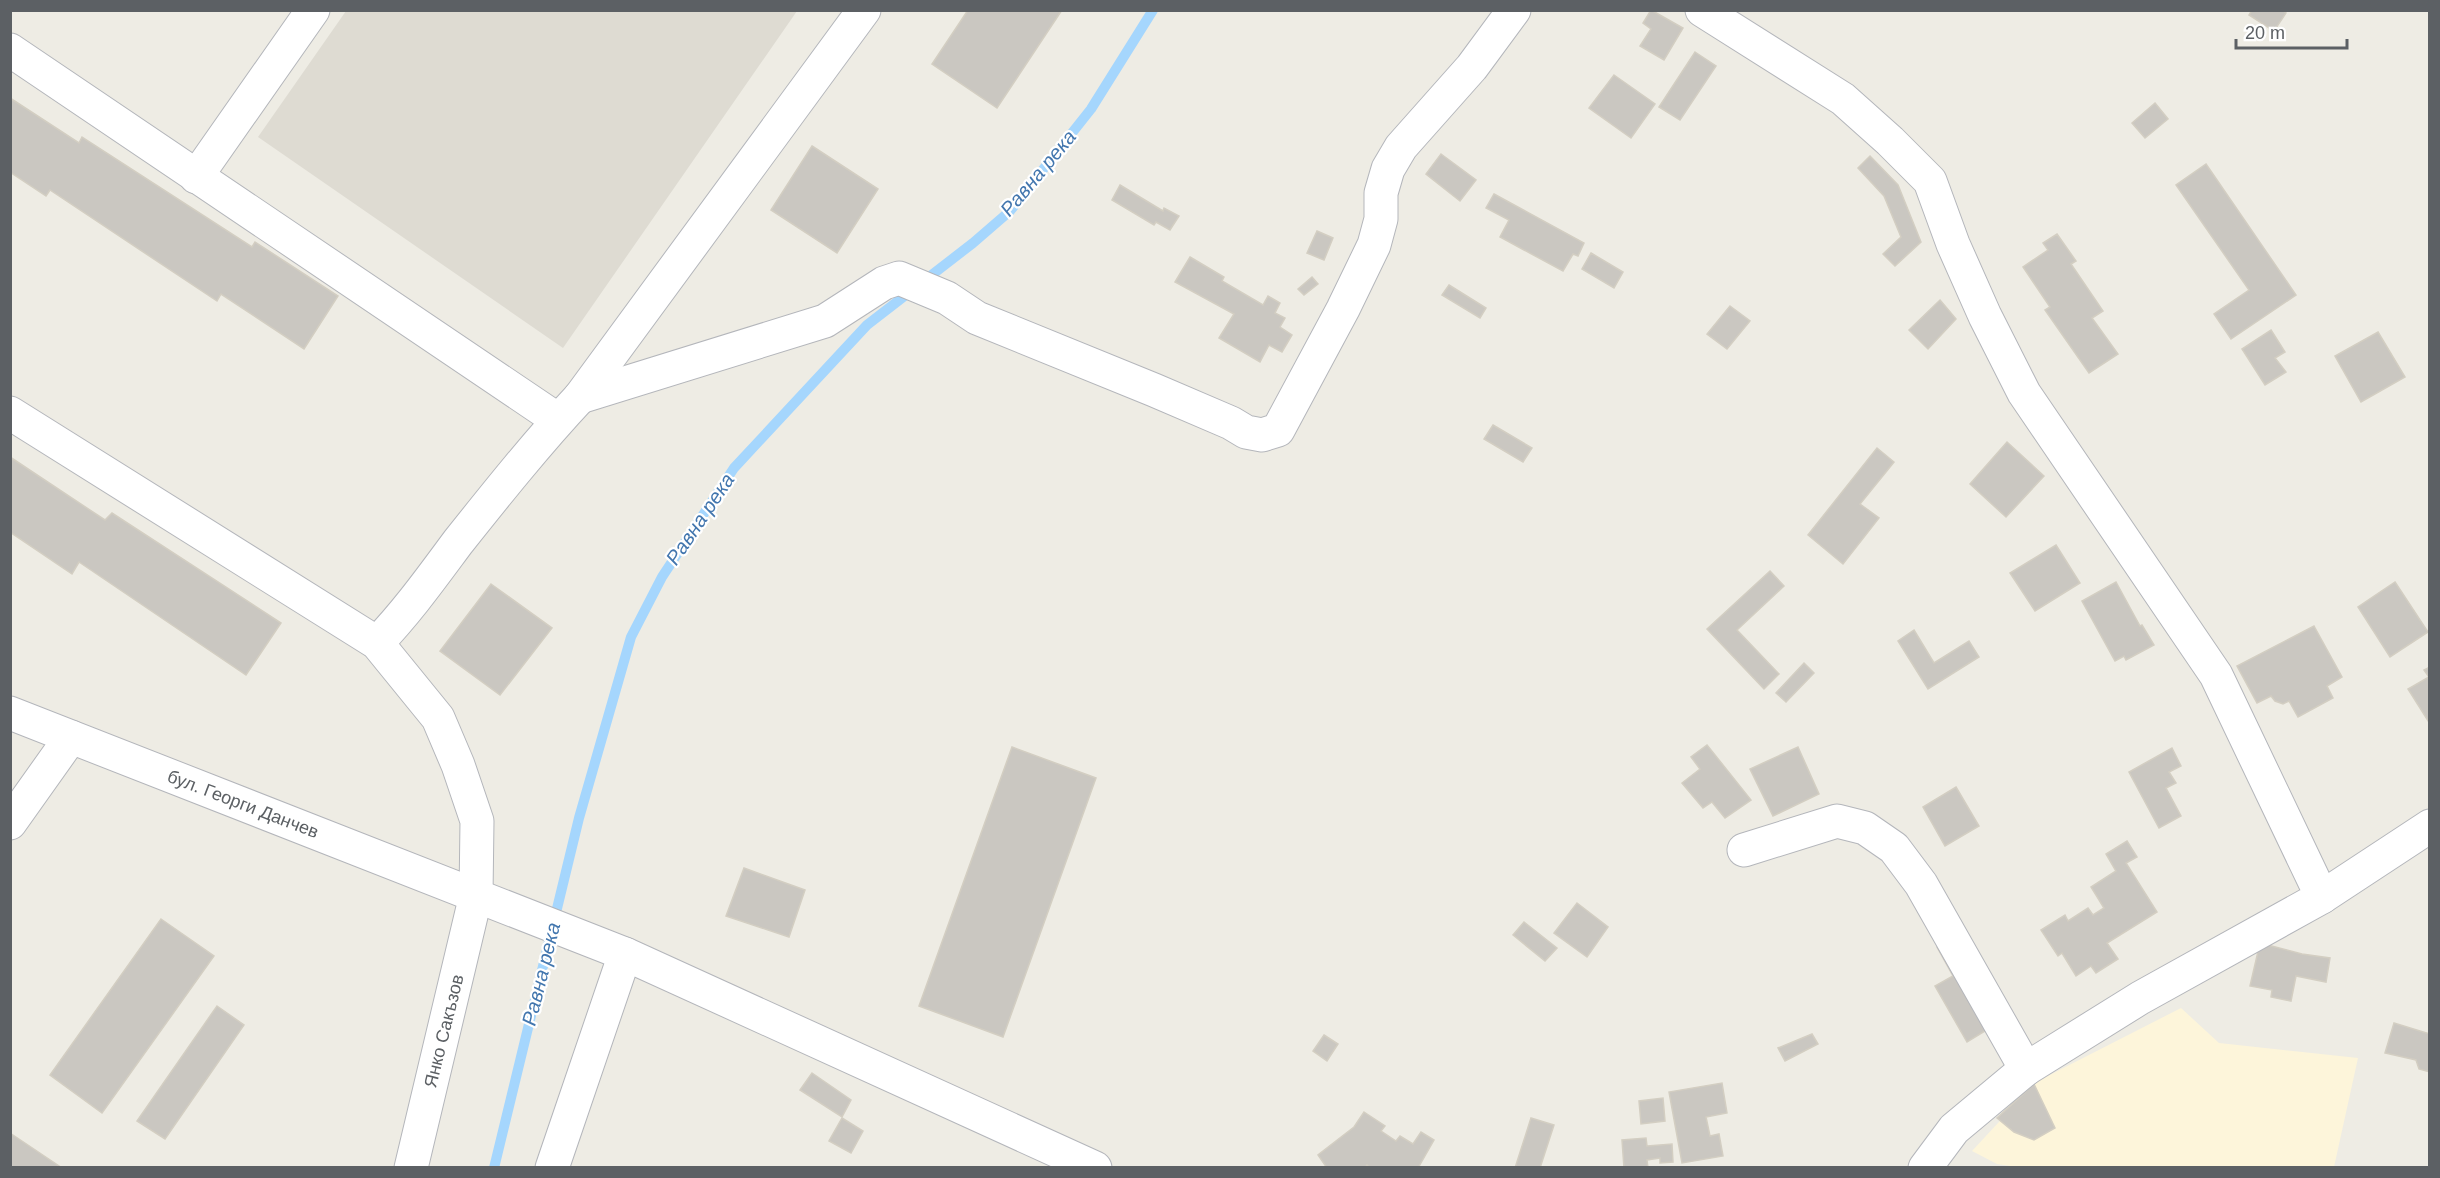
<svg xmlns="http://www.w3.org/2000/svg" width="2440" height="1178" font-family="Arial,sans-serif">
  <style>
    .commercial { fill: #fdf5da }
    .education { fill: #dedbd2 }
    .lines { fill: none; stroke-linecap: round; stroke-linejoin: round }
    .stream { stroke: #a5d6fd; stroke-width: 10 }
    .building { fill: #cac7c1; stroke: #d3cec2; stroke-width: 1.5 }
    .minor-casing { stroke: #b4b6bb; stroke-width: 35 }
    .minor { stroke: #fff; stroke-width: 33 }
    .labels { text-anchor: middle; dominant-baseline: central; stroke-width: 4.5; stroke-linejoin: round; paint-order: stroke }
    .street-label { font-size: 18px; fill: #5c6064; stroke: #fff }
    .water-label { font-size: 20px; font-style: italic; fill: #4276ae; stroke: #fff }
  </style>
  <rect width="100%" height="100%" fill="#eeece4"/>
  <path class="commercial" d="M2181,1008L2219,1043L2358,1058L2334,1167L2024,1168L1997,1164L1972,1151L2036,1082Z"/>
  <path class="education" d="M346,11V10L797,11L563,348L258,137Z"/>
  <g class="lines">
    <path class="stream" d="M494,1168L579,818L631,637L662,577L734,468L867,325L973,243L1010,211L1091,109L1153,10"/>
  </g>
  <g class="building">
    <path d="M968,10H1062L997,108L932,64Z"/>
    <path d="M1651,10L1683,28L1664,60L1640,46L1651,29L1643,23Z"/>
    <path d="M2252,10H2282L2286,13L2274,31L2249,15Z"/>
    <path d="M1695,52L1716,66L1680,120L1659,107Z"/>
    <path d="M1614,75L1655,104L1631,138L1589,108Z"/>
    <path d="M10,98L79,143L82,137L252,247L255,242L338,296L304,349L221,294L217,301L50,190L46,196L10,172Z"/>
    <path d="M2155,103L2168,119L2145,138L2132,123Z"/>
    <path d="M812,146L878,189L837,253L771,210Z"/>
    <path d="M1441,154L1476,180L1460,201L1426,174Z"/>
    <path d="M1870,156L1898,185L1921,242L1895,266L1883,254L1901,237L1884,196L1858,168Z"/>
    <path d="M2206,164L2296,295L2231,339L2214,314L2249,290L2176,185Z"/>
    <path d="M1120,185L1163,211L1164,208L1179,216L1170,230L1156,222L1154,225L1112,200Z"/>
    <path d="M1494,194L1584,243L1578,256L1573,254L1563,271L1500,237L1509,220L1486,208Z"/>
    <path d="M1317,231L1333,238L1324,260L1307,253Z"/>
    <path d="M2057,234L2076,261L2071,264L2103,311L2092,318L2118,354L2089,373L2045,310L2050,307L2023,267L2048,250L2043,243Z"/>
    <path d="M1591,253L1623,272L1614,288L1582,269Z"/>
    <path d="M1190,257L1224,277L1222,281L1263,305L1268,296L1280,303L1275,313L1285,318L1280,327L1292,335L1282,352L1269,345L1260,362L1219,338L1234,314L1175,282Z"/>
    <path d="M1312,277L1318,284L1304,295L1298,289Z"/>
    <path d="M1449,285L1486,308L1480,318L1442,295Z"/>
    <path d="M1940,300L1956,319L1928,349L1909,330Z"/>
    <path d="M1730,306L1750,321L1727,349L1707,334Z"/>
    <path d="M2271,330L2285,352L2275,358L2286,372L2265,385L2242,349Z"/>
    <path d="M2378,332L2405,377L2361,402L2335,356Z"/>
    <path d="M1493,425L1532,448L1523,462L1484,439Z"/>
    <path d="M2007,442L2044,476L2006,517L1970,484Z"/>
    <path d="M1877,448L1894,462L1860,504L1879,518L1843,564L1808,535Z"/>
    <path d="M10,457L105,520L112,513L281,623L246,675L79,562L72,574L10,532Z"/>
    <path d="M2056,545L2080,583L2035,611L2010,573Z"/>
    <path d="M1770,571L1784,586L1737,630L1779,674L1764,689L1707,629Z"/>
    <path d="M2116,582L2140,626L2142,625L2154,645L2126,660L2124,656L2115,661L2082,601Z"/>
    <path d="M2395,582L2428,632L2390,657L2358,607Z"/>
    <path d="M491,584L552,628L500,695L440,651Z"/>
    <path d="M2314,626L2342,677L2327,686L2333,698L2298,717L2289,701L2283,704L2275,701L2271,696L2257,703L2237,666Z"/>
    <path d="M1914,630L1934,663L1969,641L1979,657L1928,689L1898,641Z"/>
    <path d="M1804,663L1814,673L1786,702L1776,693Z"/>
    <path d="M2430,667V724L2408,689L2429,677L2424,670Z"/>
    <path d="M1707,745L1751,800L1725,818L1712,802L1703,808L1682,783L1700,769L1691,757Z"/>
    <path d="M1012,747L1096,778L1003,1037L919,1006Z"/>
    <path d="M1798,747L1819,794L1773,816L1750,769Z"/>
    <path d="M2172,748L2181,766L2169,772L2176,783L2166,788L2181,816L2159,828L2129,772Z"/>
    <path d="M1956,787L1979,826L1945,846L1923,807Z"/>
    <path d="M2127,841L2137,857L2126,863L2157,912L2107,943L2118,959L2096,973L2091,966L2076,976L2062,953L2058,956L2041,930L2065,915L2068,921L2088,908L2093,915L2104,908L2091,887L2116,871L2106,854Z"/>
    <path d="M744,868L805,890L789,937L726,916Z"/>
    <path d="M1577,903L1608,927L1587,957L1554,933Z"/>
    <path d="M161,919L214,956L102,1113L50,1075Z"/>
    <path d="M1524,922L1557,948L1545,961L1513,935Z"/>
    <path d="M1948,940L1990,1028L1967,1042L1935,986L1953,976L1937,947Z"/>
    <path d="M2260,943L2302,954L2330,958L2326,982L2296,976L2291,1001L2271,997L2272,990L2250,986Z"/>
    <path d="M217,1006L244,1025L165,1139L137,1121Z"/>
    <path d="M2394,1023L2430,1034V1072L2419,1069L2416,1060L2385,1053Z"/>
    <path d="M1812,1034L1818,1044L1785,1061L1778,1048Z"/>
    <path d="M1324,1035L1338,1044L1327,1061L1313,1051Z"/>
    <path d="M812,1073L851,1100L842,1117L800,1090Z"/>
    <path d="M1722,1083L1727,1113L1706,1117L1710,1136L1719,1134L1723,1156L1682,1163L1669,1092Z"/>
    <path d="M2034,1084L2055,1128L2034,1140L2014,1132L1997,1118Z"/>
    <path d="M1663,1098L1665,1121L1641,1124L1639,1101Z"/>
    <path d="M1364,1112L1385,1126L1381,1131L1396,1141L1400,1136L1413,1144L1421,1132L1434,1140L1418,1168H1370L1367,1165L1365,1168H1327L1318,1155L1354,1127Z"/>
    <path d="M842,1118L863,1131L851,1153L829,1141Z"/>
    <path d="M1531,1118L1554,1125L1540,1168H1515Z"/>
    <path d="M10,1133L62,1168H10Z"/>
    <path d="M1646,1138L1647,1146L1672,1144L1673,1162L1660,1163V1158L1647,1160L1648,1168H1624L1622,1140Z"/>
  </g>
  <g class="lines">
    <g class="minor-casing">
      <g id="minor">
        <path d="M1702,10L1843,99L1890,141L1930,181L1953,244L1985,316L2024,393L2216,675L2322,897L2140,998L2026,1069L1954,1129L1925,1168"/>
        <path d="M10,50L558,420"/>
        <path d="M196,177L313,10"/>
        <path d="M580,397L825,321L884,283L899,278L947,298L977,318L1154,390L1231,423L1246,432L1262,435L1278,430L1343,309L1374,245L1381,219V193L1388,169L1401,147L1472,67L1514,10"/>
        <path d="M10,413L377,643L438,718L458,765L477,821L476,895L411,1168"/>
        <path d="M377,643C407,612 432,577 458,542C497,493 537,443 580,397L864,10"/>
        <path d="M10,713L625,954L1095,1168"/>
        <path d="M10,823L71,737"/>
        <path d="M1744,850L1837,821L1865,828L1894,848L1921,884L2026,1069"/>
        <path d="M2322,897L2430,826"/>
        <path d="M552,1168L625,954"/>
      </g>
    </g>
    <use href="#minor" class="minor"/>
  </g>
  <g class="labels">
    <g class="street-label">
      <text transform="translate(243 804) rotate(21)">бул. Георги Данчев</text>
      <text transform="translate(444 1031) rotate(-76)">Янко Сакъзов</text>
    </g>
    <g class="water-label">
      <text transform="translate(1038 173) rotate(-50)">Равна река</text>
      <text transform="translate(700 519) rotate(-56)">Равна река</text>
      <text transform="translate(541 974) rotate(-76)">Равна река</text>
    </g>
  </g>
  <rect width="2440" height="1178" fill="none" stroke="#5c6064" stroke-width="24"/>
  <path d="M2236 39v9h111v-9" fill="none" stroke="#5c6064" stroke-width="3"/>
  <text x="2245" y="39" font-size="18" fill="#5c6064" stroke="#ffffff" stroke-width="4.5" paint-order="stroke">20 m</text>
</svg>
